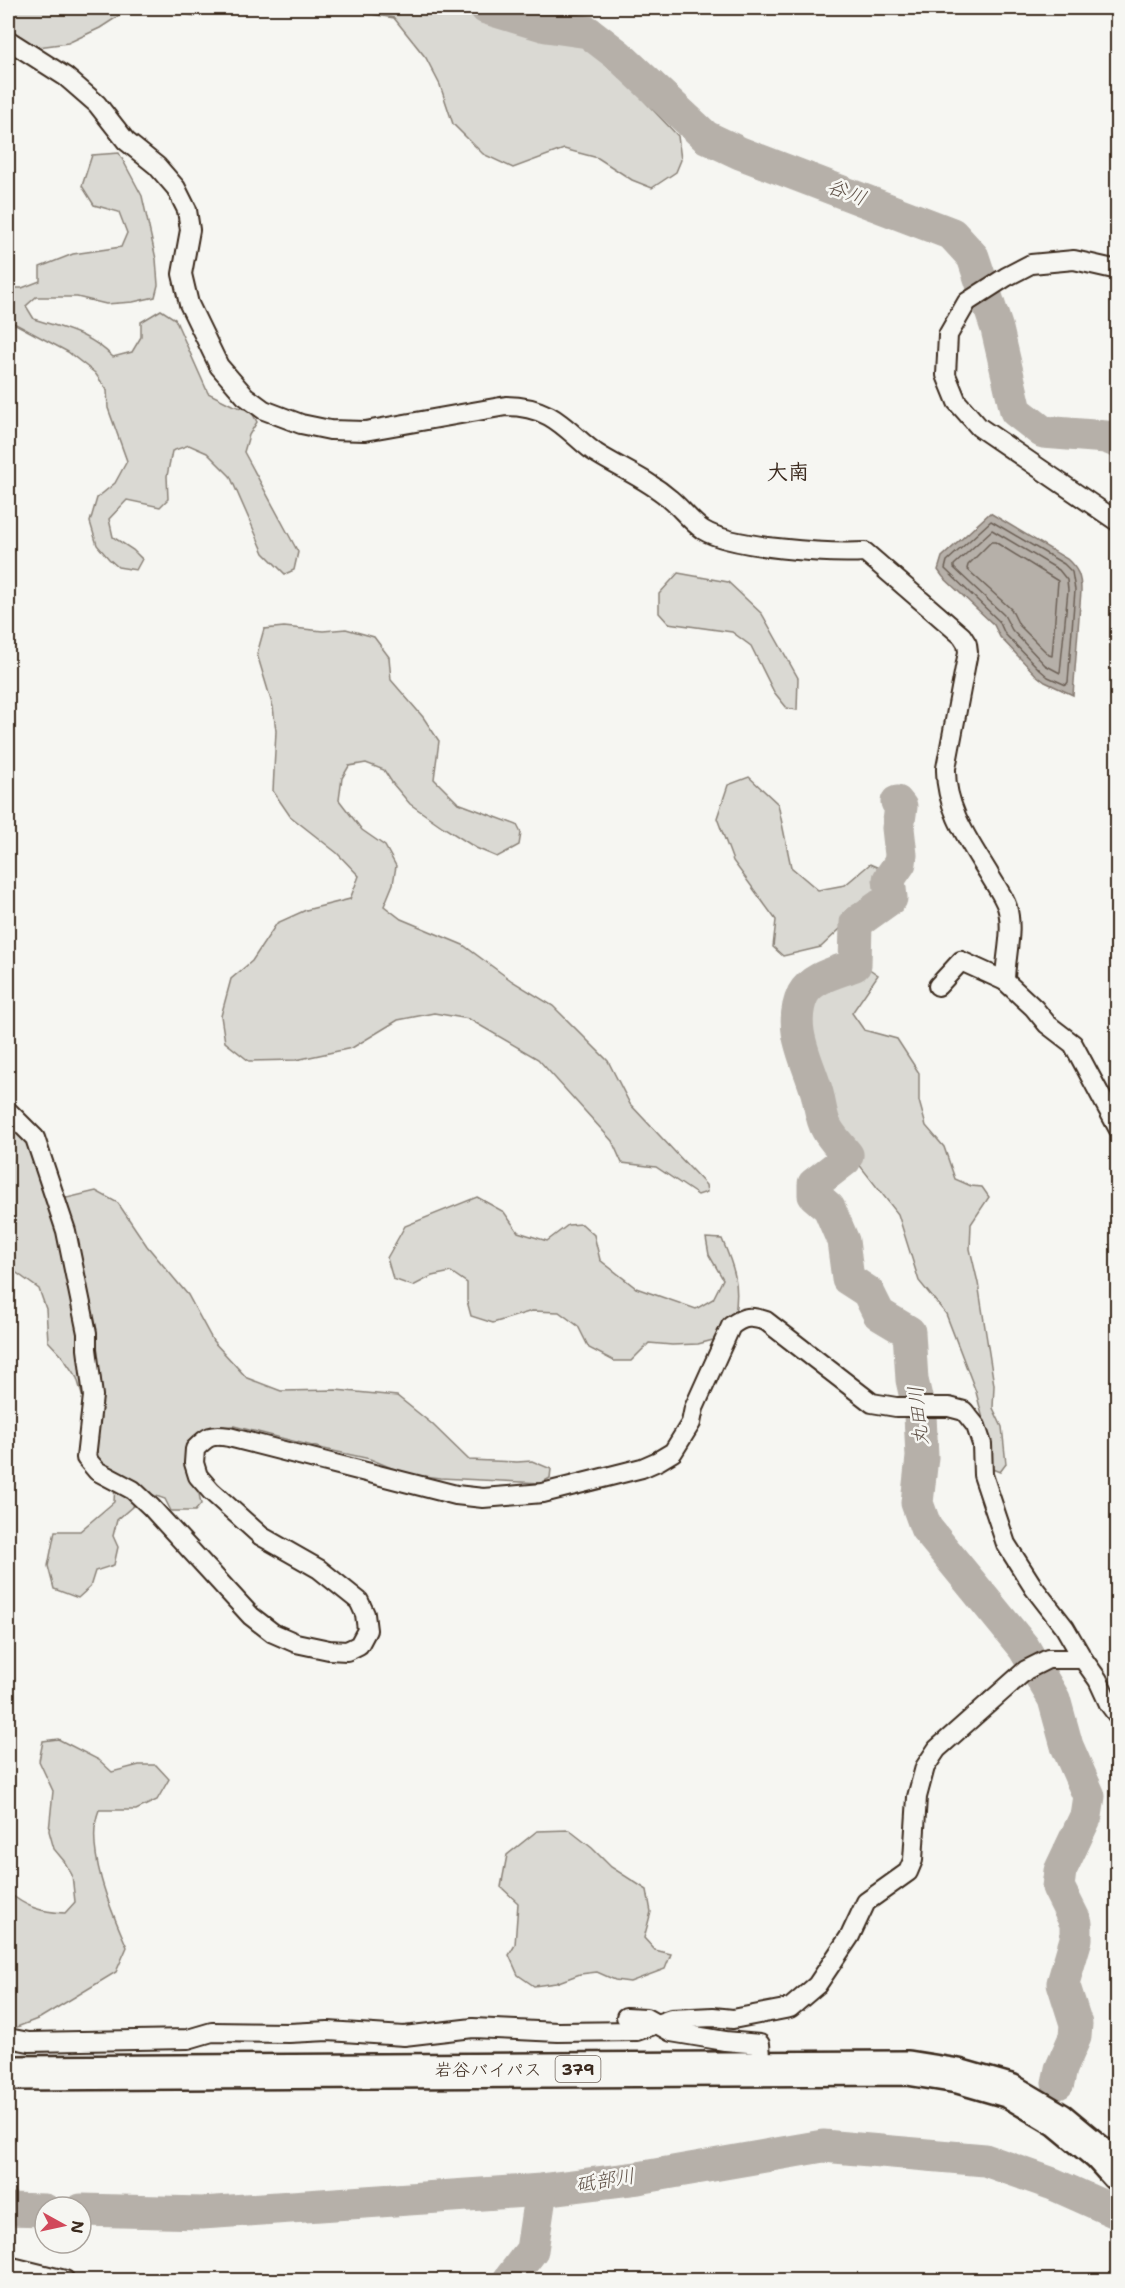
<svg xmlns="http://www.w3.org/2000/svg" width="1125" height="2288" font-family="'Shantell Sans','Klee One',sans-serif">
  <style>
    .green { fill: #dad9d3; stroke: #8a8278; stroke-width: 1.5 }
    .water { fill: #b6b0a9; stroke: #857a71; stroke-width: 1.5 }
    .lines { fill: none; stroke-linecap: round; stroke-linejoin: round }
    .shore { stroke: #6c6056; stroke-width: 1.5 }
    .river { stroke: #b6b0a9; stroke-width: 33 }
    .street-casing { stroke: #3b2a1e; stroke-width: 22 }
    .highway-casing { stroke: #3b2a1e; stroke-width: 38 }
    .street { stroke: #f6f6f2; stroke-width: 18 }
    .highway { stroke: #f6f6f2; stroke-width: 33 }
    .labels { text-anchor: middle; dominant-baseline: central; stroke-width: 5; stroke-linejoin: round; paint-order: stroke }
    .shield { fill: #f6f6f2; stroke: #73675e; stroke-width: 1.5 }
    .shield-label { font-size: 16px; font-weight: bold; fill: #3b2a1e }
    .street-label { font-size: 18px; fill: #3b2a1e; stroke: #f6f6f2 }
    .water-label { font-size: 20px; font-style: italic; fill: #605248; stroke: #f6f6f2 }
    .quarter-label { font-size: 21px; font-weight: bold; fill: #3b2a1e; stroke: #f6f6f2 }
  </style>
  <rect width="100%" height="100%" fill="#f6f6f2"/>
  <filter id="ink" filterUnits="userSpaceOnUse"><feTurbulence type="fractalNoise" baseFrequency=".0167" numOctaves="2"/><feDisplacementMap in="SourceGraphic" scale="12" xChannelSelector="R" yChannelSelector="G"/><feConvolveMatrix kernelMatrix="1 2 1 2 8 2 1 2 1" color-interpolation-filters="sRGB"/></filter>
  <g filter="url(#ink)">
    <g class="green">
      <path d="M8,8H131L100,28L68,43L38,47L8,34Z"/>
      <path d="M159,8H205L194,16Z"/>
      <path d="M345,8H463L542,36L579,42L605,60L678,136L681,160L676,172L652,188L632,180L598,158L564,149L513,168L483,154L453,124L440,85L426,58L394,18L348,10Z"/>
      <path d="M119,153L142,196L156,259L158,285L155,297L133,302L106,304L77,297H36L26,306L34,319C65,329 89,333 113,357L132,352L141,337V322L161,310L175,319L208,393L232,405L251,411L257,422L249,435L244,452L298,552L294,570L285,574L264,553L230,476L207,453L189,445L172,451L167,476L168,499L160,507L127,500L109,519L113,537L133,550L142,559L136,570L118,567L109,559L97,545L90,522L97,498L115,483L127,461L108,408L107,390L95,373L68,352L8,320V288H22L40,281V267L73,254L121,247L127,233L119,212L94,205L82,186L92,155Z"/>
      <path d="M678,573L728,582L762,614L798,678L797,710L787,708L774,692L751,646L732,632L668,623L659,613V594Z"/>
      <path d="M284,627L323,631L346,629L374,637L389,657L391,680L423,717L439,741L434,779L458,803L517,825L521,833L519,845L497,857L476,848L443,827L410,804L393,784L384,770L366,763L349,766L342,778L339,800L362,830L385,846L396,866L393,884L384,906L401,919L463,945L512,981L553,1006L608,1061L630,1104L706,1185L707,1192L698,1195L656,1167L622,1163L612,1141L538,1059L469,1019L434,1013L398,1020L352,1048L296,1060L249,1061L225,1042L221,1016L231,979L252,961L277,923L306,910L350,899L359,876L337,853L290,816L273,791L276,731L273,707L257,654L264,629Z"/>
      <path d="M749,777L778,804L791,867L818,890L845,885L870,864L886,871L878,893L867,905L858,907L840,929L821,947L783,956L773,947L776,920L733,861L717,818L728,785Z"/>
      <path d="M865,966L878,975L852,1013L864,1030L897,1039L919,1073V1101L926,1126L944,1147L955,1179L971,1186L982,1187L989,1197L971,1224L970,1249L978,1283L994,1385L993,1408L1002,1427L1006,1464L1000,1472L992,1469L989,1442L976,1392L946,1314L919,1281L898,1214L832,1130L814,1069L801,1042L809,1001L818,986L843,973Z"/>
      <path d="M8,1120L29,1142L54,1189L67,1198L96,1191L118,1203L147,1246L188,1295L213,1341L247,1378L281,1391L336,1390L397,1396L432,1424L469,1460L517,1462L532,1461L551,1469L550,1478L541,1483L440,1478L406,1474L370,1459L324,1449L234,1426L213,1427L200,1434L197,1483L201,1504L195,1511H171L165,1499L148,1493L117,1520L113,1536L118,1547L114,1565L95,1571L90,1587L78,1598L54,1589L48,1566L55,1531H80L114,1502L115,1484L99,1462L96,1442L77,1378L62,1356L48,1341L46,1309L39,1289L14,1271L8,1259Z"/>
      <path d="M477,1197L504,1212L518,1232L547,1241L568,1225L582,1224L594,1235L600,1260L636,1288L696,1309L713,1299L723,1279L709,1255L706,1238L722,1239C734,1267 740,1284 735,1314L725,1322L713,1340L698,1344L672,1345L649,1343L631,1361H614L589,1348L578,1326L559,1312L532,1311L493,1323L471,1316L467,1301V1283L451,1272L432,1276L413,1286L393,1279L387,1258L405,1226Z"/>
      <path d="M58,1739L99,1760L112,1772L139,1765H156L169,1779L157,1800L136,1810H99C84,1848 111,1911 127,1947L116,1972L40,2018L12,2029L8,2027V1892C26,1907 40,1912 65,1913L75,1902L72,1875L64,1861L54,1849L49,1831L53,1791L39,1761L43,1741Z"/>
      <path d="M569,1830L592,1848L611,1867L647,1890L651,1912L644,1938L655,1950L671,1954L665,1969L630,1982L615,1980L597,1972L580,1974L556,1983L534,1986L518,1975L509,1955L515,1945L518,1903L501,1887L507,1855L537,1831Z"/>
    </g>
    <path class="water" d="M990,513L1067,559C1078,569 1081,576 1081,591L1073,695L1045,682L1036,675L1000,637L994,625L943,577L938,570L942,557Z"/>
    <g class="lines">
      <g class="shore">
        <path d="M991,521L1064,564L1072,572L1075,590L1068,682L1066,685L1048,677L1040,670L1005,634L999,621L945,569L947,561Z"/>
        <path d="M992,530L1059,570L1067,580L1068,590L1060,673L1045,665L1012,630L1004,615L954,568V565Z"/>
        <path d="M991,542H995L1058,581L1052,656L1049,655L1019,625L1011,609L967,569L968,565Z"/>
      </g>
      <g class="river">
        <path d="M486,8L546,26L588,32L618,55L706,137L740,153L952,234L973,257L997,329L1016,411L1043,432L1106,437L1118,442"/>
        <path d="M897,802L901,807L898,828L901,855L900,863L889,879L891,898L856,923L855,965C838,972 812,977 803,994C787,1028 808,1061 817,1093C820,1104 821,1119 827,1129C832,1138 840,1146 847,1155L845,1160L814,1184V1195L829,1208L843,1241L848,1279L868,1292L879,1314L909,1332L912,1380L920,1415L922,1457L917,1503L926,1528L1024,1648L1054,1699L1067,1746L1089,1796L1086,1816L1060,1871L1058,1887L1076,1923V1939L1063,1983L1076,2024L1075,2037L1061,2069L1058,2083"/>
        <path d="M8,2209L45,2210"/>
        <path d="M81,2210L202,2213L541,2190L638,2178L823,2146L985,2160L1053,2184L1118,2213"/>
        <path d="M509,2280L532,2250L541,2190"/>
      </g>
      <g class="street-casing">
        <g id="street">
          <path d="M8,40L66,77L97,104L126,141L157,166L176,188L187,210L190,230L182,274L189,304L219,366L245,396L264,410L301,424L330,430L365,431L506,406C520,406 536,409 549,416C567,426 580,442 596,453C621,469 647,479 670,499C681,508 691,522 703,530C732,548 830,554 865,552L962,636L967,644L968,652L946,768C945,808 969,841 989,874C995,885 1003,895 1007,907C1014,930 1005,958 1005,981L1034,1008L1047,1024L1073,1044L1118,1128"/>
          <path d="M1118,270L1074,260L1031,264L1006,277L967,302L948,335L946,375L957,402L979,427L1118,522"/>
          <path d="M938,986L961,961L1005,981"/>
          <path d="M8,1111L35,1138L66,1231L87,1333V1349L93,1396L86,1458L97,1471L133,1490L151,1507L251,1616L273,1633L296,1643L329,1650L347,1651L359,1645L367,1630L365,1614L359,1601L319,1569L261,1536L211,1491L198,1476L194,1463L195,1449C208,1436 211,1434 229,1437L456,1495L483,1498L543,1493L642,1468L658,1461L673,1452L691,1423L694,1408L731,1326C744,1316 751,1316 766,1321L872,1403L896,1407H949L964,1411L976,1426L982,1444L983,1475L1006,1544L1034,1588L1065,1628L1083,1659L1098,1680L1109,1704L1118,1716"/>
          <path d="M626,2017L646,2018L671,2032L725,2041L760,2044L762,2068"/>
          <path d="M8,2038L29,2042L188,2039L212,2032L289,2033L328,2031L404,2036L473,2028L558,2032L637,2031L671,2019L713,2017L733,2019L790,2008L817,1985L850,1936L866,1902L908,1872L913,1860L917,1797L925,1767L937,1749L1026,1670L1048,1659H1083"/>
          <path d="M8,2266L65,2280"/>
        </g>
      </g>
      <g class="highway-casing">
        <path id="highway" d="M8,2073L908,2068L958,2076L1010,2091L1059,2120L1100,2154L1118,2174"/>
      </g>
      <use href="#street" class="street"/>
      <use href="#highway" class="highway"/>
    </g>
  </g>
  <g class="labels">
    <rect class="shield" x="555.5" y="2056" width="45" height="26" rx="4.5"/>
    <g class="shield-label">
      <text x="578" y="2069">379</text>
    </g>
    <g class="street-label">
      <text x="488" y="2070">岩谷バイパス</text>
    </g>
    <g class="water-label">
      <text transform="translate(847 192) rotate(21)">谷川</text>
      <text transform="translate(918 1416) rotate(-96)">丸田川</text>
      <text transform="translate(605 2180) rotate(-9)">砥部川</text>
    </g>
    <g class="quarter-label">
      <text x="788" y="472">大南</text>
    </g>
  </g>
  <rect width="1125" height="2288" fill="none" stroke="#f6f6f2" stroke-width="30"/>
  <rect x="15" y="15" width="1095" height="2258" fill="none" stroke="#3b2a1e" stroke-width="2" filter="url(#ink)"/>
  <g transform="translate(63 2225) rotate(98)"><circle r="28" fill="#f6f6f2" stroke="#aba49d" stroke-width="1.5"/>
  <path d="M0-4.5L10 22L0 15L-10 22Z" fill="#d1495b"/>
  <text y="-9" font-size="16" font-weight="bold" text-anchor="middle" fill="#3b2a1e">N</text>
  </g>
</svg>
